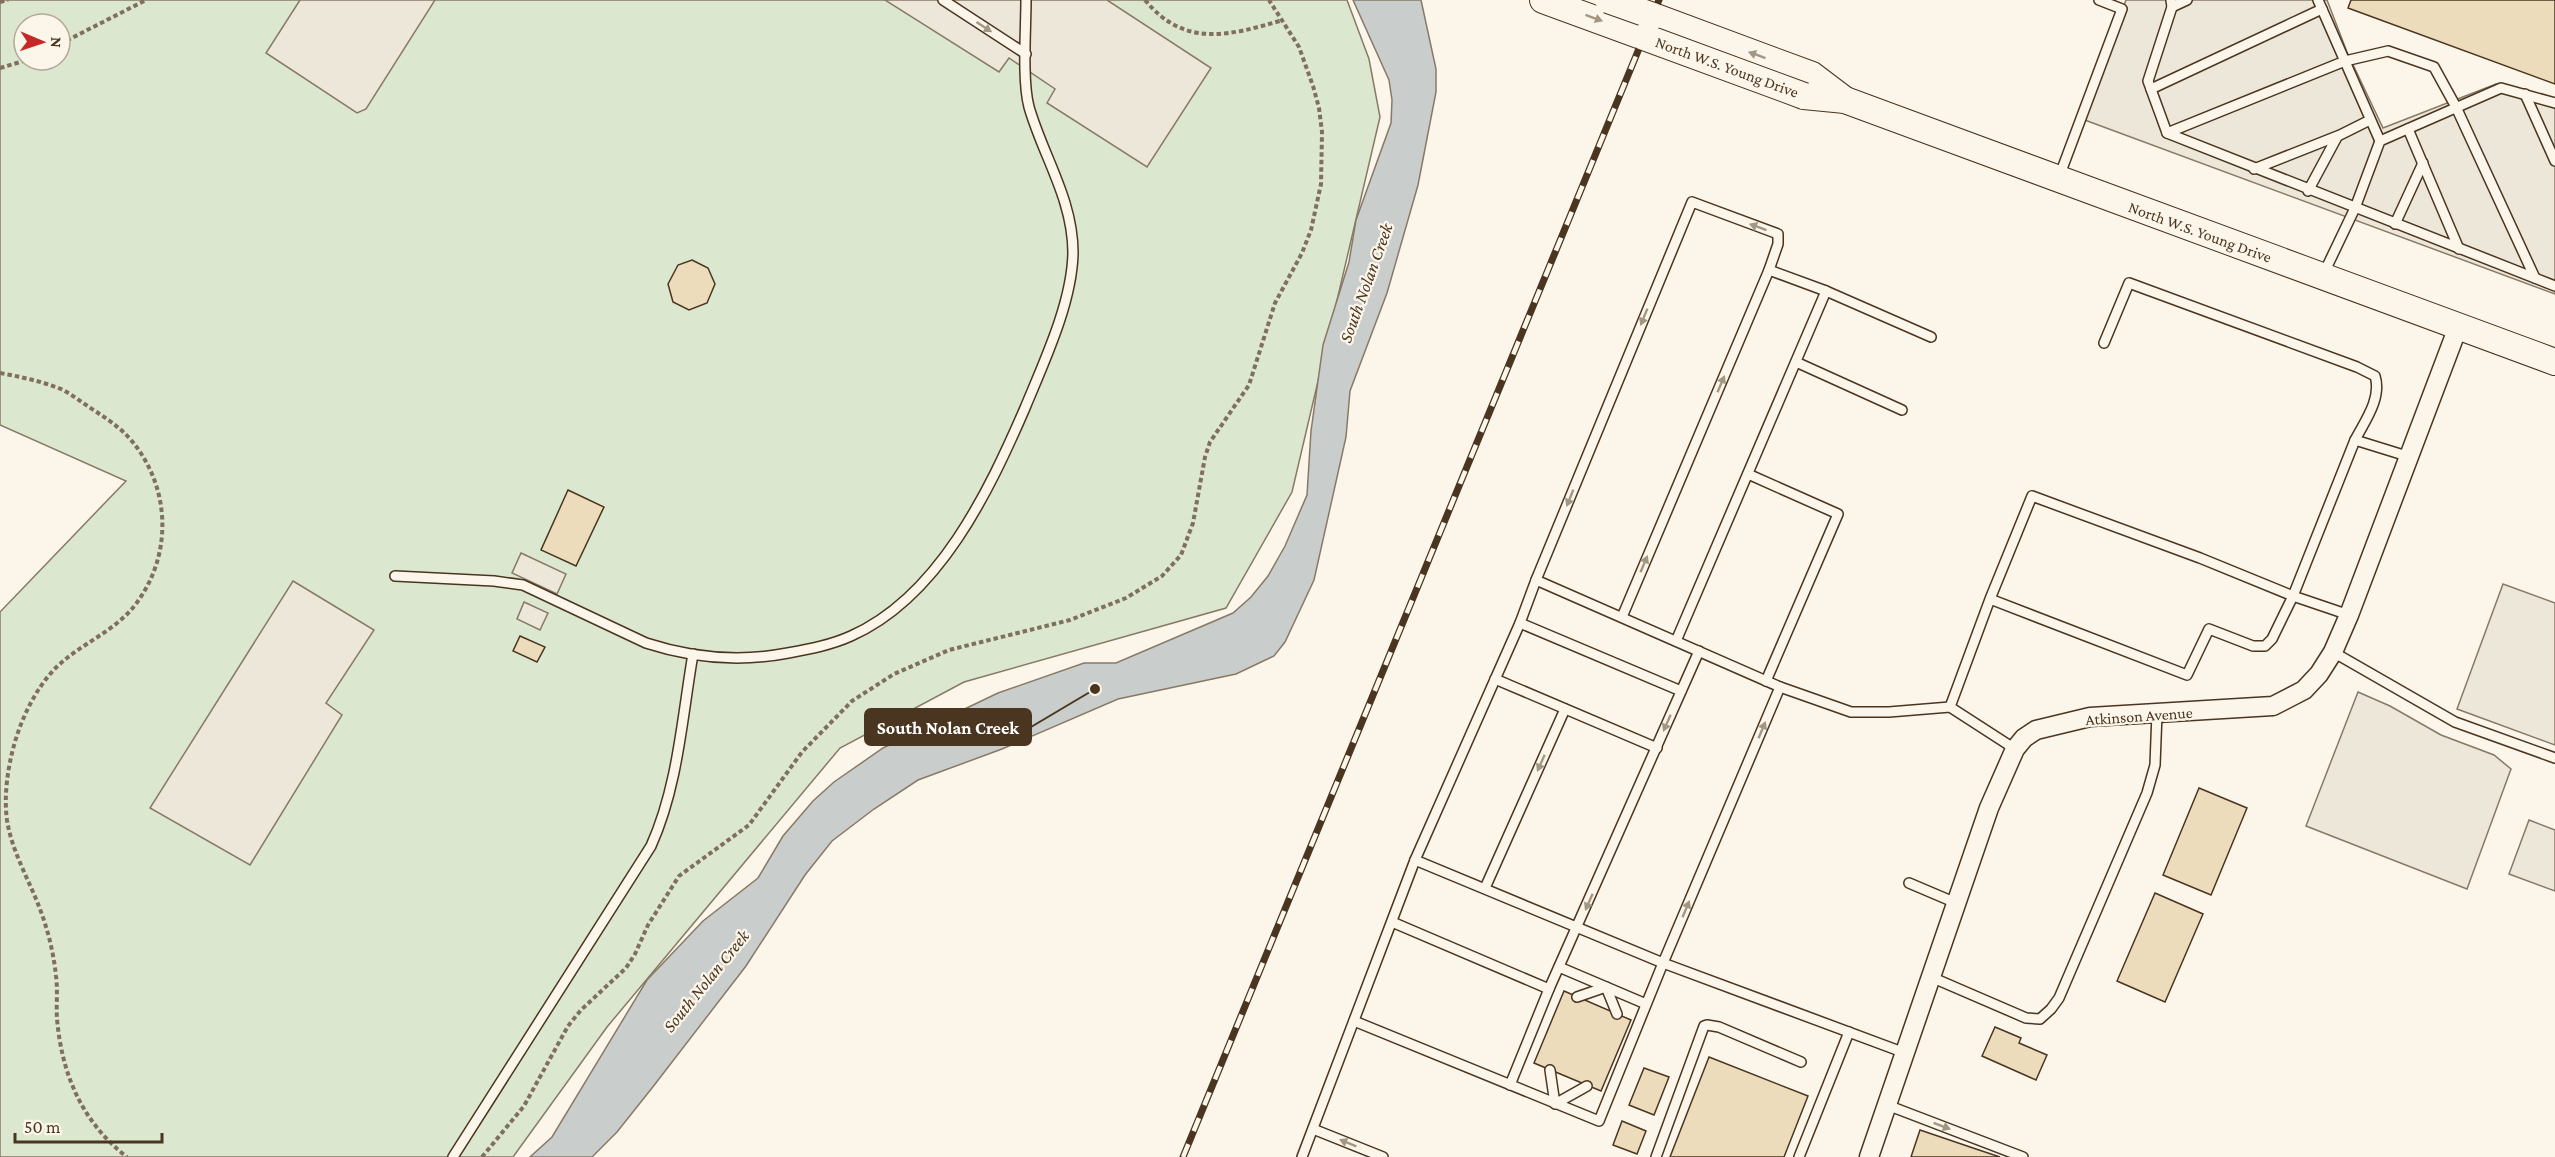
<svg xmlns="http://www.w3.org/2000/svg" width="2555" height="1157" font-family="'Crimson Pro',serif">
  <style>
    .green { fill: #dce7d0; stroke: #887966; stroke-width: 1.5; fill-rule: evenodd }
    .parking { fill: #ede7d9; stroke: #887966; stroke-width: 1.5 }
    .water { fill: #c9cecd; stroke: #887966; stroke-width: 1.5 }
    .building { fill: #ecdcbc; stroke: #4a3520; stroke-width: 1.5 }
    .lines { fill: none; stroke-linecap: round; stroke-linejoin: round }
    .lane-casing { stroke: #4a3520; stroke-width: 12 }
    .street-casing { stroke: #4a3520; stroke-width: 21 }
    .secondary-casing { stroke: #4a3520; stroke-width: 28 }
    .path { stroke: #7f6f5c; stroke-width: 4; stroke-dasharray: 4.5 3; stroke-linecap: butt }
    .lane { stroke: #fbf6e9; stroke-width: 9 }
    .street { stroke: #fbf6e9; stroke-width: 18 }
    .secondary { stroke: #fbf6e9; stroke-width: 26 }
    .rail-casing { stroke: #4a3520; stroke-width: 7 }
    .rail { stroke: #fbf6e9; stroke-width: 4.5; stroke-dasharray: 14; stroke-linecap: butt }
    .secondary-bridge-casing { stroke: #4a3520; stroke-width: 28; stroke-linecap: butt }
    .secondary-bridge { stroke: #fbf6e9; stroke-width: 26 }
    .oneway { fill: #a29684 }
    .labels { text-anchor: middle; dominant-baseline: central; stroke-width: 4.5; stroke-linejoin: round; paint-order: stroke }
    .street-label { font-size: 16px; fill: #4a3520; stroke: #fbf6e9 }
    .water-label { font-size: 18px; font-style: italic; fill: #4a3520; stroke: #fbf6e9 }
    .leader { fill: none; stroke: #4a3520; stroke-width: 2 }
    .callout-dot { fill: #4a3520; stroke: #fbf6e9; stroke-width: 2 }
    .callout { fill: #4a3520; stroke: #4a3520; stroke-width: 2 }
    .callout-label { font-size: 18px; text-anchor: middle; font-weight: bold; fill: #fff }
  </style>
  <rect width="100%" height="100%" fill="#fbf6e9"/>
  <path class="green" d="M0,0H1347L1369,59L1380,117L1292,492L1226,608L964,682L840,748L607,1027L513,1157H0V612L126,481L0,425ZM24,24H60V60H24Z"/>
  <g class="parking">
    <path d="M300,0H435L366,109L357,113L266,53Z"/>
    <path d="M885,0H1107L1211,68L1147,167L1047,103L1055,89L1009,58L999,72Z"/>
    <path d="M2126,0H2327L2347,52L2383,128L2496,84L2555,98V294L2082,119Z"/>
    <path d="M521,553L566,574L557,594L512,573Z"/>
    <path d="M293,581L374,630L326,703L342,715L250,865L150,808Z"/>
    <path d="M2503,584L2555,603V745L2457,709Z"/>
    <path d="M524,602L548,613L540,630L517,619Z"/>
    <path d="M2358,692L2390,706L2441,735L2494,755L2511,769L2467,889L2306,826Z"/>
    <path d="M2529,820L2555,830V891L2509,874Z"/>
  </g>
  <path class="water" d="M1353,0H1421L1436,69V92L1418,185L1387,293L1350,391L1346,437L1314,580L1285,642L1274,656L1236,674L1118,699L1002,749L918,780L874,809L832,841L805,875L746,966L652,1088L617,1132L592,1157H530L552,1137L647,980L703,921L758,878L783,836L813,801L834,782L883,748L998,693L1084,663H1116L1233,613L1251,597L1268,576L1285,546L1307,495L1311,431L1323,345L1349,262L1356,220L1391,123L1392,100L1389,80Z"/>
  <g class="building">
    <path d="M2351,0H2555V84L2348,8Z"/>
    <path d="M692,260L708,268L715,284L707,303L689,310L673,302L668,284L678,265Z"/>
    <path d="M568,490L604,507L576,566L541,550Z"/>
    <path d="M520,636L545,647L537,662L513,651Z"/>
    <path d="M2199,788L2247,808L2211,895L2163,875Z"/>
    <path d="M2155,893L2203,914L2165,1002L2117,981Z"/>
    <path d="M1564,991L1631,1020L1601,1091L1534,1063Z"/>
    <path d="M1995,1027L2021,1038L2019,1043L2047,1055L2036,1080L1982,1056Z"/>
    <path d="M1709,1057L1808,1096L1784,1157H1670Z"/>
    <path d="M1644,1068L1669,1077L1654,1115L1629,1105Z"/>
    <path d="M1622,1121L1646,1131L1637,1154L1613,1145Z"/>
    <path d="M1920,1130L1976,1149L2000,1157H1911Z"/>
  </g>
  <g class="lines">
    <g class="lane-casing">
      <g id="lane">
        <path d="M943,0L1026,54"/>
        <path d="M2171,0L2172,7L2148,81L2167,133L2555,286"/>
        <path d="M2318,0L2380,141"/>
        <path d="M2172,7L2187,0"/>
        <path d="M2151,89L2322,9"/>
        <path d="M2525,94L2555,161"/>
        <path d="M2408,129L2459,249"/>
        <path d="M2167,133L2345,61L2388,51L2434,67L2456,107L2535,278"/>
        <path d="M2254,169L2340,135L2370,120"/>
        <path d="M2059,177L2122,9L2099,0"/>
        <path d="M2308,191L2337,137"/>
        <path d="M2395,224L2423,163"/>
        <path d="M1769,270L1826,291"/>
        <path d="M2323,275L2355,208L2380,141L2501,88L2555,103"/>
        <path d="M2104,343L2129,283L2357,367L2375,376C2382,398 2365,421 2355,440"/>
        <path d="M1796,362L1902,410"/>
        <path d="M1748,474L1838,514L1766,681"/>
        <path d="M395,576L494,581L523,585L646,643C692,658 741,662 788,653C810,649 831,645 851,636C939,597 989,491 1025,408C1044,362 1072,303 1073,253C1073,199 1043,156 1029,107C1022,81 1026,28 1026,0"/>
        <path d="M1536,580L1692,202L1778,234V244L1769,270L1622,617"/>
        <path d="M1990,599L2032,496L2200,558L2293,596L2272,639L2265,646H2253L2209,629L2187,675L1990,599L1950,707L2015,749"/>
        <path d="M2349,615L2293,596L2355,440L2410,457"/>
        <path d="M1520,623L1536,580L1780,687L1851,712H1889L1950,707"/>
        <path d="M1676,641L1826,291L1931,337"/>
        <path d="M2333,652L2455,722L2555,758"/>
        <path d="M1495,679L1657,748"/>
        <path d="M1681,691L1520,623L1415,860L1663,963L1905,1053"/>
        <path d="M1909,883L1956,903"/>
        <path d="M1485,888L1565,709"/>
        <path d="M1392,922L1549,989"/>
        <path d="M1559,967L1646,1004"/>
        <path d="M1931,977L2026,1018L2040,1019L2051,1009L2059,998L2147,793L2155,765L2157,713"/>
        <path d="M1577,997L1606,987L1617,1014"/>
        <path d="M1354,1021L1599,1121L1663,963L1780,687"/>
        <path d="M1550,1070L1555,1104L1587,1086"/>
        <path d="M1510,1085L1549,989L1699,651"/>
        <path d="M1887,1105L2023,1157"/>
        <path d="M1313,1129L1383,1157"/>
        <path d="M453,1157L651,846C678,786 682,718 693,654"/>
        <path d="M1302,1157L1415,860"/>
        <path d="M1656,1157L1704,1026L1707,1025L1719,1027L1801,1062"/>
        <path d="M1799,1157L1849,1032"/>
      </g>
    </g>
    <g class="street-casing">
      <path id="street" d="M1869,1157L1989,808L2015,749L2024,738L2036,730L2090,717L2273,706L2304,690L2319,674L2333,652L2349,615L2458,327"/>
    </g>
    <g class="secondary-casing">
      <g id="secondary">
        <path d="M1543,0L1644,37"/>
        <path d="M1653,16L1812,75L1845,100"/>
        <path d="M1804,96L1845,100L2555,362"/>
      </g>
    </g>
    <g class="path">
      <path d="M1145,0C1185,49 1231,35 1283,20"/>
      <path d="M0,2L8,0"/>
      <path d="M60,44L146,0"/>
      <path d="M0,68L27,60"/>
      <path d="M0,373C21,377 41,381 61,389C71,394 80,401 89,407C104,417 119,426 131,440C170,486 173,552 138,601C120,627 91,639 67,658C39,679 20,719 12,753C7,774 4,798 7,820C11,846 23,869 33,892C45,919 53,947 56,976C58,990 56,1005 57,1019C62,1075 82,1122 127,1157"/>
      <path d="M482,1157L524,1106L568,1026L581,1010L626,968L635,954L648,925L679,876L749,825L802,752L852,701L894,674L949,650L1070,620L1126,598L1162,576L1181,555L1193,523L1205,457L1210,442L1249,385L1275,303L1302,253L1311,230L1321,184L1322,132L1319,108L1313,86L1299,47L1269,0"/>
    </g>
    <use href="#lane" class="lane"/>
    <use href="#street" class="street"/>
    <use href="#secondary" class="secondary"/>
    <g class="rail-casing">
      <path id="rail" d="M1183,1157L1659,0"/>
    </g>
    <use href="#rail" class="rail"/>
    <g class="secondary-bridge-casing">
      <g id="secondary-bridge">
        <path d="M1608,0L1653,16"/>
        <path d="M1644,37L1804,96"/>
      </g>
    </g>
    <use href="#secondary-bridge" class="secondary-bridge"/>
  </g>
  <defs><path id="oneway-solid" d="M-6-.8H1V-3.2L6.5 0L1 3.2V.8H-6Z" transform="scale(1.5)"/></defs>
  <g class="oneway">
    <use href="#oneway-solid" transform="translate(1594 18) rotate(20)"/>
    <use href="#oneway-solid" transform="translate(984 27) rotate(33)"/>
    <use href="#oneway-solid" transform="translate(1757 55) rotate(-160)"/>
    <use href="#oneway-solid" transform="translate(1758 227) rotate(-160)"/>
    <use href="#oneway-solid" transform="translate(1644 317) rotate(112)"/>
    <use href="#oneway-solid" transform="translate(1721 384) rotate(-67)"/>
    <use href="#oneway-solid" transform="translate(1570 498) rotate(112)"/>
    <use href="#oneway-solid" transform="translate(1644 564) rotate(-67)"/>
    <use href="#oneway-solid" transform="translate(1667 723) rotate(114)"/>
    <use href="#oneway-solid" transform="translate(1762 730) rotate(-67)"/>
    <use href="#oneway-solid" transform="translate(1541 763) rotate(114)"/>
    <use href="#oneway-solid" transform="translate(1589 902) rotate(114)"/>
    <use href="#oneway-solid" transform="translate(1686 909) rotate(-67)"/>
    <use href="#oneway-solid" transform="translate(1942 1126) rotate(21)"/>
    <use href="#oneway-solid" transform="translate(1348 1143) rotate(-158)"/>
  </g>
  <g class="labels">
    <g class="street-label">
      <text transform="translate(1727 67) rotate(20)">North W.S. Young Drive</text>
      <text transform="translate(2200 232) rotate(20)">North W.S. Young Drive</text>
      <text transform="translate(2139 716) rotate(-4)">Atkinson Avenue</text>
    </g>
    <g class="water-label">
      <text transform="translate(1366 283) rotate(-70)">South Nolan Creek</text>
      <text transform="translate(706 981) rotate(-51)">South Nolan Creek</text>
    </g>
  </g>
  <path class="leader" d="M1095 689L1031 727"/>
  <circle class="callout-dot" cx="1095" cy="689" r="6"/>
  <rect class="callout" x="865" y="709" width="166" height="36" rx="6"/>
  <g class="callout-label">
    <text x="948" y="734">South Nolan Creek</text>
  </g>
  <g transform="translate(42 42) rotate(92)"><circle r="28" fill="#fbf6e9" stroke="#b4a999" stroke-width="1.5"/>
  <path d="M0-4.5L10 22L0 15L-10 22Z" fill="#c62828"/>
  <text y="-9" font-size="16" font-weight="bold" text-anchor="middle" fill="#4a3520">N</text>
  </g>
  <path d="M15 1133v9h147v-9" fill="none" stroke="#4a3520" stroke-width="3"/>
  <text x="24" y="1133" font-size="18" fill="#4a3520" stroke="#fbf6e9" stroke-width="4.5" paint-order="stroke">50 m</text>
</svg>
